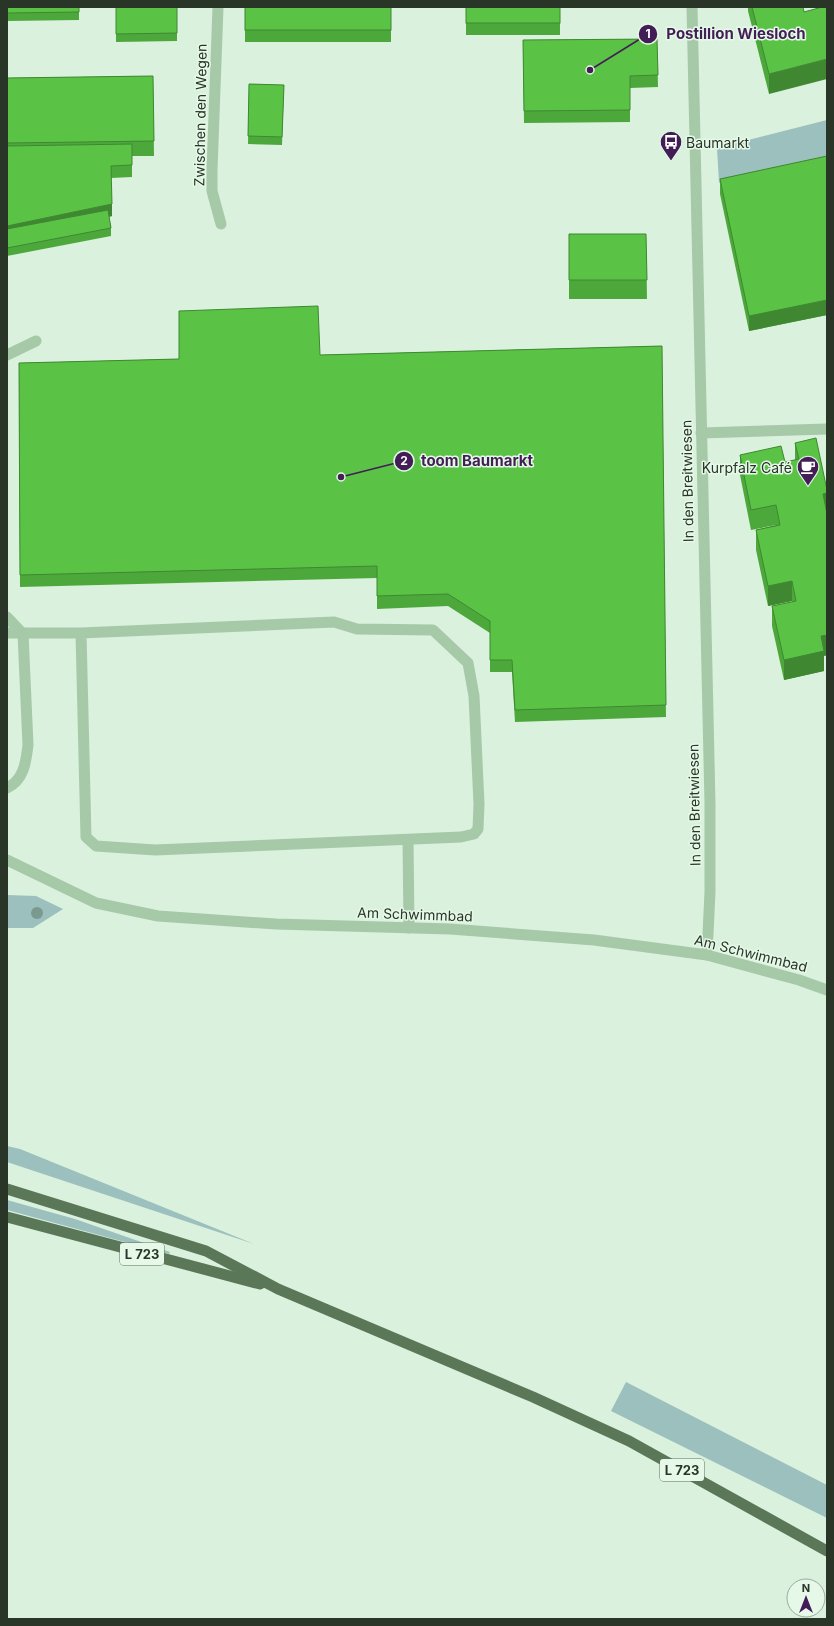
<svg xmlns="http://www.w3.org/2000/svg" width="834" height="1626" font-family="Inter,sans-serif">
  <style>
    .green { fill: #9bc0bd }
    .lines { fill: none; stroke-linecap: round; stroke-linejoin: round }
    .service { stroke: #a6c9a8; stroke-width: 11 }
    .minor { stroke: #a6c9a8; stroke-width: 11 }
    .primary { stroke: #5a7758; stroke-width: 11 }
    .tree { fill: #7a9a90 }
    .wall { fill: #4da83c }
    .shaded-wall { fill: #3f8831 }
    .building { fill: #5ac346; stroke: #3f8831 }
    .labels { text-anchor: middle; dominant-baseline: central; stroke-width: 3; stroke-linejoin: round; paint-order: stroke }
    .shield { fill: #e6f9e9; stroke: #617061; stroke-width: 1 }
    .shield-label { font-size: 13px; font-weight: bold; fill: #283527 }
    .street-label { font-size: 14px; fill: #283527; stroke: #e6f9e9 }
    .poi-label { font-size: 14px; fill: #283527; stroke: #e6f9e9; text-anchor: start }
    .leader { fill: none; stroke: #431e56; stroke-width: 1.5 }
    .callout-dot { fill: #431e56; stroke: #e6f9e9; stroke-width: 1.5 }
    .mark-label { font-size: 12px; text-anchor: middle; font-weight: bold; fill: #fff }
    .callout-label { font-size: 15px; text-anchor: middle; font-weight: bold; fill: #431e56; stroke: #e6f9e9; stroke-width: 3; stroke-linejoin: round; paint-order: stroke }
  </style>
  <rect width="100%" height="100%" fill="#daf1dd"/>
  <g class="green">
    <path d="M827,120V159L719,183L717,148Z"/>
    <path d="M7,895L36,896L63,909L33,928H7Z"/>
    <path d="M7,1146L20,1149L254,1244L7,1162Z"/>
    <path d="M7,1200L75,1219L170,1252L169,1254L7,1210Z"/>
    <path d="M626,1382L827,1485V1518L611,1411Z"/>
  </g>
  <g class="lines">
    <g class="service">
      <path d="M7,355L36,341"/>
      <path d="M7,617L23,634L28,745C26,762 24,780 7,788"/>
      <path d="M7,633H81L334,622L357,629L433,630L468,663L474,696L479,804L478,829L474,834L461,837L155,850L96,846L86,837L81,633"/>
      <path d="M408,840L409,928"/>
    </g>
    <g class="minor">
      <path d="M218,7L212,170V191L221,224"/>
      <path d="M692,7L710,804V892L707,955"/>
      <path d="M701,433L827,429"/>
      <path d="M7,860L96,903L158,916L276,924L450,929L594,940L707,955L799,980L827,990"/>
    </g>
    <g class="primary">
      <path d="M7,1189L206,1251L278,1289L533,1397L629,1441L827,1551"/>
      <path d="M7,1217L260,1284"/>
    </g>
  </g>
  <circle class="tree" cx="37" cy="913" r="6"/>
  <g class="wall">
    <path d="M7,7H79V20L7,21Z"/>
    <path d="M116,7H177V41L116,42Z"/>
    <rect x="245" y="7" width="146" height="35"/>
    <rect x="466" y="7" width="94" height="28"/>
    <path d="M748,7H803L769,94L748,11Z"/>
    <path d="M657,39L658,87L630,88V122L524,123L523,40Z"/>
    <path d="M153,76L154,156H132V177L111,178L112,216L109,217L111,228V236L7,256V78Z"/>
    <path d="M249,84L284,85L282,145L248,144Z"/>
    <path d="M827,156V315L749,331L720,194V179Z"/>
    <path d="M569,234H646L647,299H569Z"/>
    <path d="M662,346L666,717L515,722L512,672H490V633L448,606L377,609V578L20,587L19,363L179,359L320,355Z"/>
    <path d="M795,443L827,490V655L824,656V671L784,680L772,626V606L792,602V601L768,606L756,550V530L776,525L751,530L740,475V455L785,462L795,460Z"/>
  </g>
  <g class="shaded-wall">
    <path d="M827,59V79L769,94V74Z"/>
    <path d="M112,204V216L7,238V226Z"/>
    <path d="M827,300V315L749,331V316Z"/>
    <path d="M827,493V513L823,494Z"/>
    <path d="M792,581V601L768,606V586Z"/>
    <path d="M827,635V655L824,656V671L784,680V660L821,636Z"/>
  </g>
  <g class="building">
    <path d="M7,7H79V12L7,13Z"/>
    <path d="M116,7H177V33L116,34Z"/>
    <rect x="245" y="7" width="146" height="23"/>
    <rect x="466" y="7" width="94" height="16"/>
    <path d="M752,7H803L804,12L822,7H827V59L769,74Z"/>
    <path d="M657,39L658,75L630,76V110L524,111L523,40Z"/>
    <path d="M153,76L154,141L7,143V78Z"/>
    <path d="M249,84L284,85L282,137L248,136Z"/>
    <path d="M132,144V165L111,166L112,204L7,226V146Z"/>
    <path d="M827,156V300L749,316L720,179Z"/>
    <path d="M108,210L111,228L7,248V229Z"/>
    <path d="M569,234H646L647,280H569Z"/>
    <path d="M318,306L320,355L662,346L666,705L515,710L512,660H490V621L448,594L377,596V566L20,575L19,363L179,359V311Z"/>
    <path d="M816,438L827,490V493L823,494L827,514V635L821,636L824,651L784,660L772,606L796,601L792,581L768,586L756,530L780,525L776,505L751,510L740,455L781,446L785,462L799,459L795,443Z"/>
  </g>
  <defs>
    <g id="bus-pin" transform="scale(1.15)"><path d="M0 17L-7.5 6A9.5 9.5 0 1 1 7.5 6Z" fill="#431e56" stroke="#e6f9e9"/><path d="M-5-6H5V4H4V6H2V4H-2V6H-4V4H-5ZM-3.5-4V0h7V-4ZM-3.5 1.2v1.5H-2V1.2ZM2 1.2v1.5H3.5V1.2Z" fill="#fff"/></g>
    <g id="cafe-pin" transform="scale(1.15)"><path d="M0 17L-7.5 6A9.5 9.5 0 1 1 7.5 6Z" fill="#431e56" stroke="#e6f9e9"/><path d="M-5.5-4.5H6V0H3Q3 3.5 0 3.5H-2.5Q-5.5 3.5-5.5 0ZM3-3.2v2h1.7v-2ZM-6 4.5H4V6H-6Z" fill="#fff"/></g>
  </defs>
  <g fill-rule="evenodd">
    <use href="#bus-pin" x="671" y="142"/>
    <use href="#cafe-pin" x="808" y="467"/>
  </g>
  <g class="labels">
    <g class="shield">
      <rect x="120" y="1243" width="44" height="22" rx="3"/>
      <rect x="660" y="1459" width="44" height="22" rx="3"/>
    </g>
    <g class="shield-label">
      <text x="142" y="1254">L 723</text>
      <text x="682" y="1470">L 723</text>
    </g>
    <g class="street-label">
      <text transform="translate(200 115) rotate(-89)">Zwischen den Wegen</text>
      <text transform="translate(687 481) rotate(-91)">In den Breitwiesen</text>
      <text transform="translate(694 805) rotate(-91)">In den Breitwiesen</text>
      <text transform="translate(415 914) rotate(2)">Am Schwimmbad</text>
      <text transform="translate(751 953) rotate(14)">Am Schwimmbad</text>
    </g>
    <g class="poi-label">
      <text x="686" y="142">Baumarkt</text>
      <text x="792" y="467" text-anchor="end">Kurpfalz Café</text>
    </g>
  </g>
  <path class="leader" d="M590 70L648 34M341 477L404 461"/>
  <g class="callout-dot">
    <circle cx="590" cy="70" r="4"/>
    <circle cx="341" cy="477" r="4"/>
    <circle cx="648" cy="34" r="10"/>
    <circle cx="404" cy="461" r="10"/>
  </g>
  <g class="mark-label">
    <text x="648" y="38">1</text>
    <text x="404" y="465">2</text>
  </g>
  <g class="callout-label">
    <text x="736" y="39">Postillion Wiesloch</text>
    <text x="477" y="466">toom Baumarkt</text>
  </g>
  <rect width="834" height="1626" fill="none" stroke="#283527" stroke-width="16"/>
  <g transform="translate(806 1598)"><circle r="19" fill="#e6f9e9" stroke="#9aab9b"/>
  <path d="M0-3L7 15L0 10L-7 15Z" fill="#431e56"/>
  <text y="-6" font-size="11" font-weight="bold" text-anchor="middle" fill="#283527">N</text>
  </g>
</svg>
